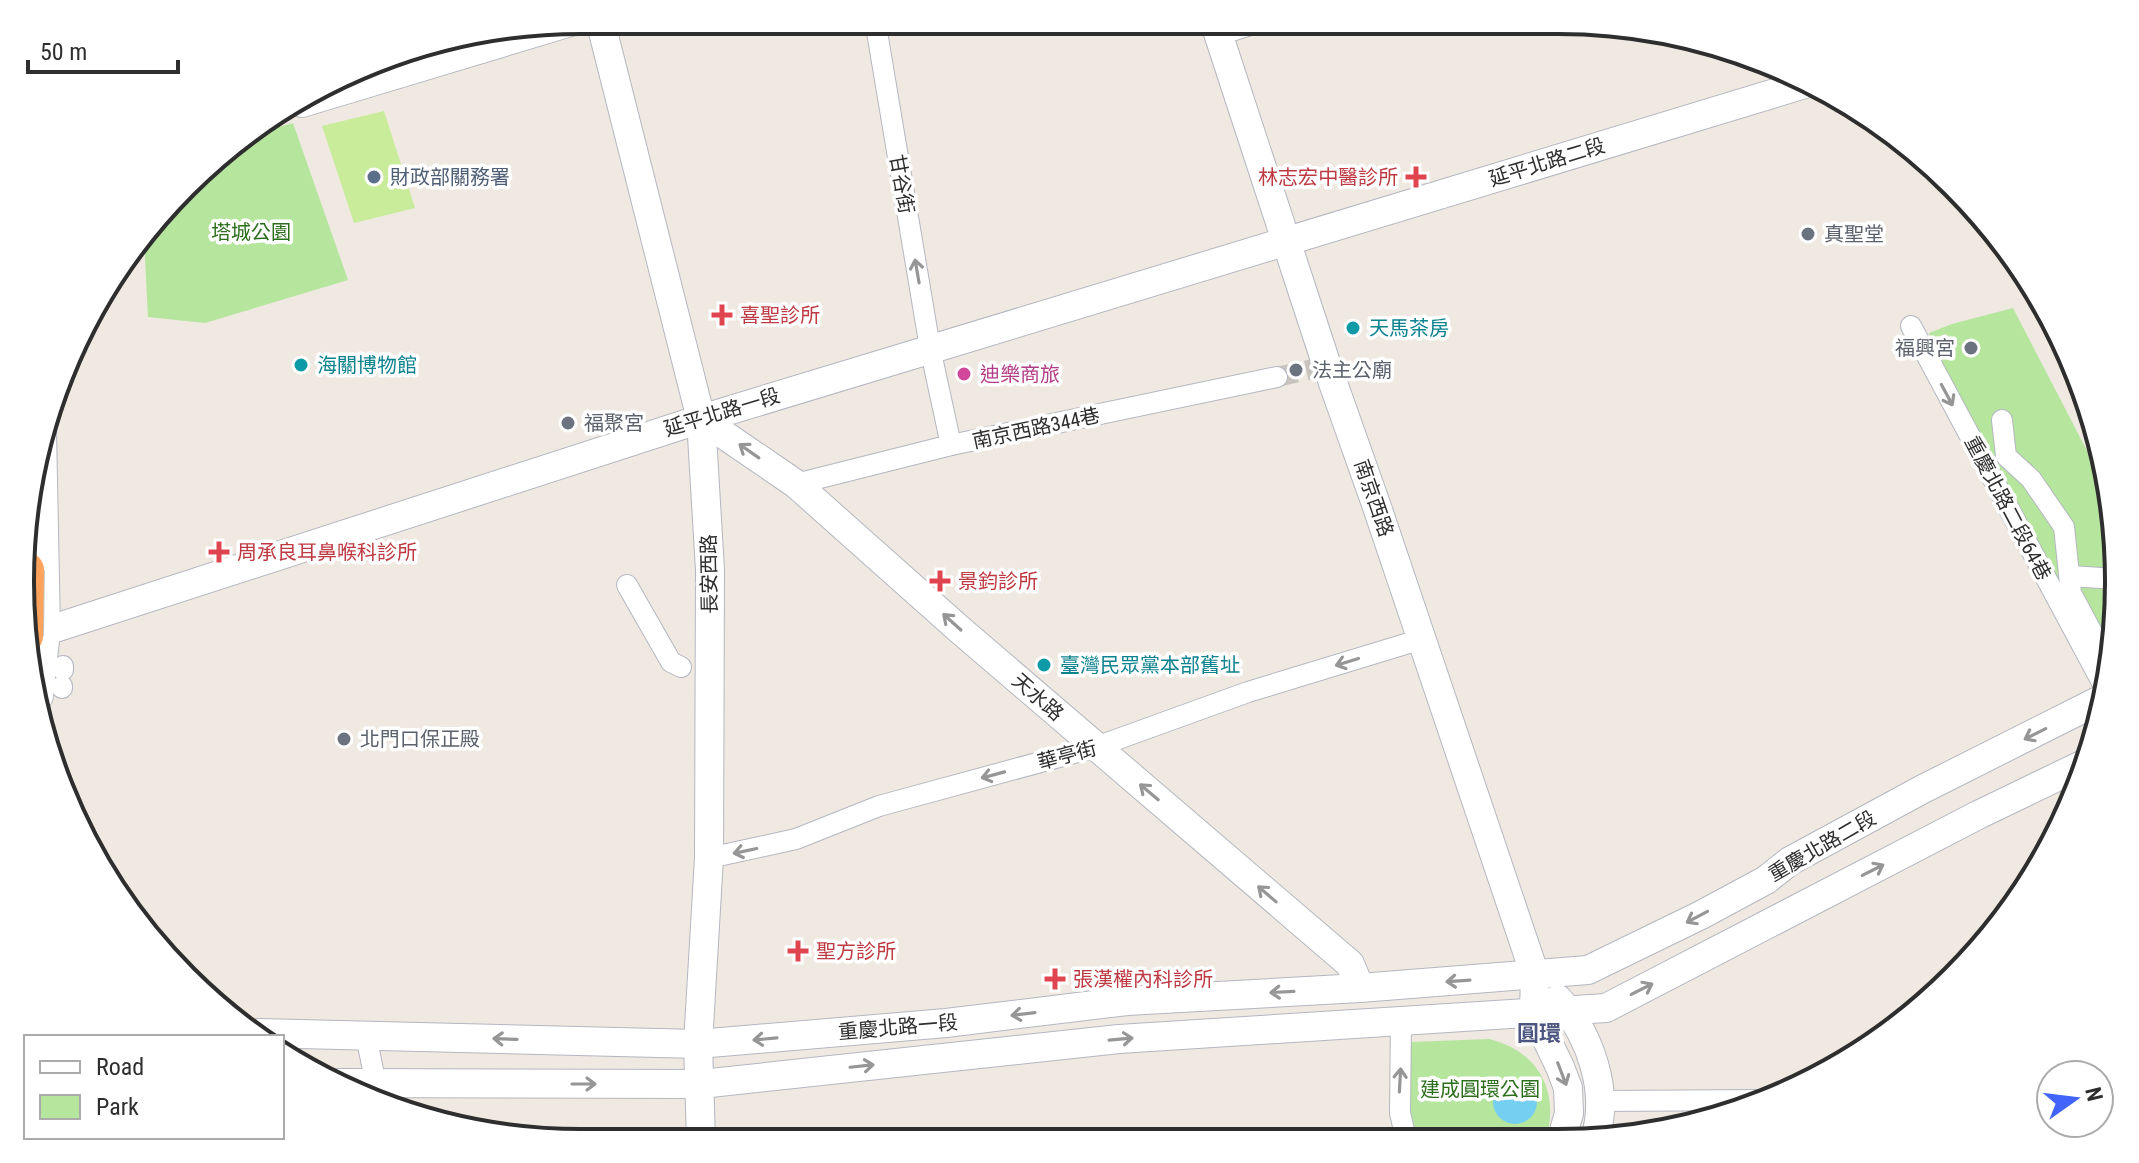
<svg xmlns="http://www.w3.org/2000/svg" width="2139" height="1163" font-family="'Roboto Condensed','Noto Sans TC',sans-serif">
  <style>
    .green { fill: #b6e59e }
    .pitch { fill: #c9ec9a }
    .water { fill: #75cff0 }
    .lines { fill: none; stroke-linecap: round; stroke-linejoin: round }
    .street-tunnel { stroke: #c8c4bd; stroke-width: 20; stroke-dasharray: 20 10; stroke-linecap: butt }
    .street-casing { stroke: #b4b7c1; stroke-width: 22 }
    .secondary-casing { stroke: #b4b7c1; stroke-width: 30 }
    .street { stroke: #fff; stroke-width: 20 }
    .secondary { stroke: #fff; stroke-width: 28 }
    .highway-bridge-casing { stroke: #c9c9c9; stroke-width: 38; stroke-linecap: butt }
    .highway-bridge { stroke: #ffa35c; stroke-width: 36 }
    .oneway { stroke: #969696 }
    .service-dot { fill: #5c6f8a; stroke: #fff; stroke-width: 3 }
    .health-dot { fill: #e0444e; stroke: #fff; stroke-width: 3 }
    .worship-dot { fill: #6b7280; stroke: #fff; stroke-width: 3 }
    .culture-dot { fill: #0f9aa8; stroke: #fff; stroke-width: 3 }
    .hotel-dot { fill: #d1479c; stroke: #fff; stroke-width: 3 }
    .labels { text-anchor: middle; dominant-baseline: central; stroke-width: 7; stroke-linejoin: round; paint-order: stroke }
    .street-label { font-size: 20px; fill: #2e2e2e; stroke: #fff }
    .service-label { font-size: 20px; fill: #4e5e75; stroke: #fff; text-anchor: start }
    .health-label { font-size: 20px; fill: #be3a42; stroke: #fff; text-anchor: start }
    .park-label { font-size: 20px; fill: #2c6e1b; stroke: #fff }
    .worship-label { font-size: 20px; fill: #5b616d; stroke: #fff; text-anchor: start }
    .culture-label { font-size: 20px; fill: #0d838f; stroke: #fff; text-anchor: start }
    .hotel-label { font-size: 20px; fill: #b23c85; stroke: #fff; text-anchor: start }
    .neighbourhood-label { font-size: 22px; font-weight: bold; fill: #4d5680; stroke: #fff }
    .rim { fill: none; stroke: #2e2e2e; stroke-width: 4 }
  </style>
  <rect width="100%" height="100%" fill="#efe9e1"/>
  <g class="green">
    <path d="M293,123L348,280L205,323L148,317L144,238L237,139Z"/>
    <path d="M2013,308L2110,495L2118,544L2114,654L2105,674L1934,353L1929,333L1952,324Z"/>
    <path d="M1489,1039C1538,1051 1560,1091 1546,1139H1415L1408,1116L1411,1042Z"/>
  </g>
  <path class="pitch" d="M384,111L415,208L354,223L322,126Z"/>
  <circle class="water" cx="1515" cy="1102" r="22"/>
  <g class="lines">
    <path class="street-tunnel" d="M1277,377L1317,368"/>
    <g class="street-casing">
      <g id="street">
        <path d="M875,20L930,348L951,445"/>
        <path d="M1219,35L1263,21"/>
        <path d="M1911,326L2106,690"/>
        <path d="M2002,420L2006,456L2031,479L2064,527L2071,593L2111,668"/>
        <path d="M796,484L951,445L1277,377"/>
        <path d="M2070,576L2117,579"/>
        <path d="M627,585L671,662L681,667"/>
        <path d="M63,670V666"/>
        <path d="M62,688V686"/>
        <path d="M709,858L796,839L879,806L1096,747L1248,692L1422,639"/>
        <path d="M1401,1020L1400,1113L1406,1139"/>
        <path d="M366,1035L379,1100"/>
        <path d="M1600,1101L1764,1100"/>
      </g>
    </g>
    <g class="secondary-casing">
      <g id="secondary">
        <path d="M600,20L701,419L710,570L709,858L698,1044L701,1141"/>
        <path d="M1214,21L1327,366L1377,507L1535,975L1534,1013L1560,1067L1568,1088L1569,1113L1562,1138"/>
        <path d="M302,103L574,21"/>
        <path d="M701,419L796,484L959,629L1350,964L1360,988"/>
        <path d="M24,629L46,631L701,419L1808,83"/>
        <path d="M39,696L46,631L42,430"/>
        <path d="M1558,999C1590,1034 1610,1092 1595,1138"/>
        <path d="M259,1033L698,1044L946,1023L1127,1001L1360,988L1588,970L1701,915L1766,880L1790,861L1923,789L2104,698"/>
        <path d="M338,1083L701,1084L1119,1039L1606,1008L1978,815L2090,761"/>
      </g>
    </g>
    <use href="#street" class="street"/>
    <use href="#secondary" class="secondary"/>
    <g class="highway-bridge-casing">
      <path id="highway-bridge" d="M25,636L26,570"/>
    </g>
    <use href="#highway-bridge" class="highway-bridge"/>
  </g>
  <defs><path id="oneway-shaft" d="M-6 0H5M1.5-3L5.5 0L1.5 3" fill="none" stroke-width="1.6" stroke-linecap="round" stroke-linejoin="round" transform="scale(2)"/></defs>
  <g class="oneway">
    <use href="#oneway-shaft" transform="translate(917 271) rotate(-100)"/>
    <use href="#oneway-shaft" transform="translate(1947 395) rotate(62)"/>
    <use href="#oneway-shaft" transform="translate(749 451) rotate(-145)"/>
    <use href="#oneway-shaft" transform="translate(952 622) rotate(-138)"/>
    <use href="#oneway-shaft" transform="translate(1347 662) rotate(163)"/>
    <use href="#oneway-shaft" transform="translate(2035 734) rotate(153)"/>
    <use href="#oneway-shaft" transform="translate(993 775) rotate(165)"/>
    <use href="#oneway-shaft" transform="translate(1149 792) rotate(-140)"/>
    <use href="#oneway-shaft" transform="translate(745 851) rotate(168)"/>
    <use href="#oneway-shaft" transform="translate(1873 870) rotate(-27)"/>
    <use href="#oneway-shaft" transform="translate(1267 894) rotate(-139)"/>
    <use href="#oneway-shaft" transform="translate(1697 917) rotate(152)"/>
    <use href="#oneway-shaft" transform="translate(1458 981) rotate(176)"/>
    <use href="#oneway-shaft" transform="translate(1642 989) rotate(-27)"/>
    <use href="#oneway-shaft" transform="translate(1282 992) rotate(177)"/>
    <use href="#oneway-shaft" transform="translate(1023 1014) rotate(173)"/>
    <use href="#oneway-shaft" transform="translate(505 1039) rotate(-178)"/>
    <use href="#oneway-shaft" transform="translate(765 1039) rotate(175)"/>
    <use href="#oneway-shaft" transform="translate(1121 1039) rotate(-5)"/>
    <use href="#oneway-shaft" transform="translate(862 1066) rotate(-6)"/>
    <use href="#oneway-shaft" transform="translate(1562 1074) rotate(69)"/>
    <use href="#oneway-shaft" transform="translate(1400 1080) rotate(-87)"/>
    <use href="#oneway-shaft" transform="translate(584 1084)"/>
  </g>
  <circle class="service-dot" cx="374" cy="177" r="8"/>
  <g class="health-dot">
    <path d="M1412 165h8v8h8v8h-8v8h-8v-8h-8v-8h8z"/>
    <path d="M718 303h8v8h8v8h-8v8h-8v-8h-8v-8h8z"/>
    <path d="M215 540h8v8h8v8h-8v8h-8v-8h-8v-8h8z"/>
    <path d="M936 569h8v8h8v8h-8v8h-8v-8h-8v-8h8z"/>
    <path d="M794 939h8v8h8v8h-8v8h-8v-8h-8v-8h8z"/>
    <path d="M1051 967h8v8h8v8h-8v8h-8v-8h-8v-8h8z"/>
  </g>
  <g class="worship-dot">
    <circle cx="1808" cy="234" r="8"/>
    <circle cx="1971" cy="348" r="8"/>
    <circle cx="1296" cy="370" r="8"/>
    <circle cx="568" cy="423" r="8"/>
    <circle cx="344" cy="739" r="8"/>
  </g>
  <g class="culture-dot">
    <circle cx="1353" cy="328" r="8"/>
    <circle cx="301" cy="365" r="8"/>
    <circle cx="1044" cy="665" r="8"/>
  </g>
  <circle class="hotel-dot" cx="964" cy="374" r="8"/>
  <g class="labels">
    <g class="street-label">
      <text transform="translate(1547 162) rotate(-17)">延平北路二段</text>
      <text transform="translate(902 184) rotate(80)">甘谷街</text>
      <text transform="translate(722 412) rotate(-17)">延平北路一段</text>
      <text transform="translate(1036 428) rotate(-12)">南京西路344巷</text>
      <text transform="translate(1374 498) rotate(71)">南京西路</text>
      <text transform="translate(2008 508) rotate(62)">重慶北路二段64巷</text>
      <text transform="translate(709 574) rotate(-91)">長安西路</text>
      <text transform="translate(1038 697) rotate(41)">天水路</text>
      <text transform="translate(1067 755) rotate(-15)">華亭街</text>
      <text transform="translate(1822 846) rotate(-30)">重慶北路二段</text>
      <text transform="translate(898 1027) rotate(-5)">重慶北路一段</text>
    </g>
    <g class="service-label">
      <text x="390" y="177">財政部關務署</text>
    </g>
    <g class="health-label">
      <text x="1398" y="177" text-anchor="end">林志宏中醫診所</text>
      <text x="740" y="315">喜聖診所</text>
      <text x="237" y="552">周承良耳鼻喉科診所</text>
      <text x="958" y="581">景鈞診所</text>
      <text x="816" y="951">聖方診所</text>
      <text x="1073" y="979">張漢權內科診所</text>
    </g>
    <g class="park-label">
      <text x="251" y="232">塔城公園</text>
      <text x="1480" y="1089">建成圓環公園</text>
    </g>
    <g class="worship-label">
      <text x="1824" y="234">真聖堂</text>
      <text x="1955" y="348" text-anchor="end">福興宮</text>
      <text x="1312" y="370">法主公廟</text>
      <text x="584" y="423">福聚宮</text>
      <text x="360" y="739">北門口保正殿</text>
    </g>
    <g class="culture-label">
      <text x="1369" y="328">天馬茶房</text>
      <text x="317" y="365">海關博物館</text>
      <text x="1060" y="665">臺灣民眾黨本部舊址</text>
    </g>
    <g class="hotel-label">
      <text x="980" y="374">迪樂商旅</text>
    </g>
    <g class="neighbourhood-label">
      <text x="1539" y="1033">圓環</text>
    </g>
  </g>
  <path d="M0 0H2139V1163H0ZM581 34H1558A547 547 0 0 1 2105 581V582A547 547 0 0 1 1558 1129H581A547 547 0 0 1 34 582V581A547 547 0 0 1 581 34Z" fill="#fff" fill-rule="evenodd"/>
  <path class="rim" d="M581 34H1558A547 547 0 0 1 2105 581V582A547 547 0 0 1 1558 1129H581A547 547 0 0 1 34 582V581A547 547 0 0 1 581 34Z"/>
  <rect x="24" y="1035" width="260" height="104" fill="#ffffff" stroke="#ababab" stroke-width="2"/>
  <rect x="40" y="1061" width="40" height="12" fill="#ffffff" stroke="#ababab" stroke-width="2"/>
  <text x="96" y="1075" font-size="24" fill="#2e2e2e">Road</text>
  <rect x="40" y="1095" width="40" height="24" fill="#b6e59e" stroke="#ababab" stroke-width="2"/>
  <text x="96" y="1115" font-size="24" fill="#2e2e2e">Park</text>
  <g transform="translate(2075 1099) rotate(76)"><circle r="38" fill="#ffffff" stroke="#ababab" stroke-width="2"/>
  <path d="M0-6L14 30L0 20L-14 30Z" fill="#4264fb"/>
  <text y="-12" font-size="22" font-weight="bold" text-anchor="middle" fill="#2e2e2e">N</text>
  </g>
  <path d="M28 60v12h150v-12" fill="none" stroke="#2e2e2e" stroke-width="4"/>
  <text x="40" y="60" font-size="24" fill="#2e2e2e" stroke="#ffffff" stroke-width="6" paint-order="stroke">50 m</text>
</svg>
